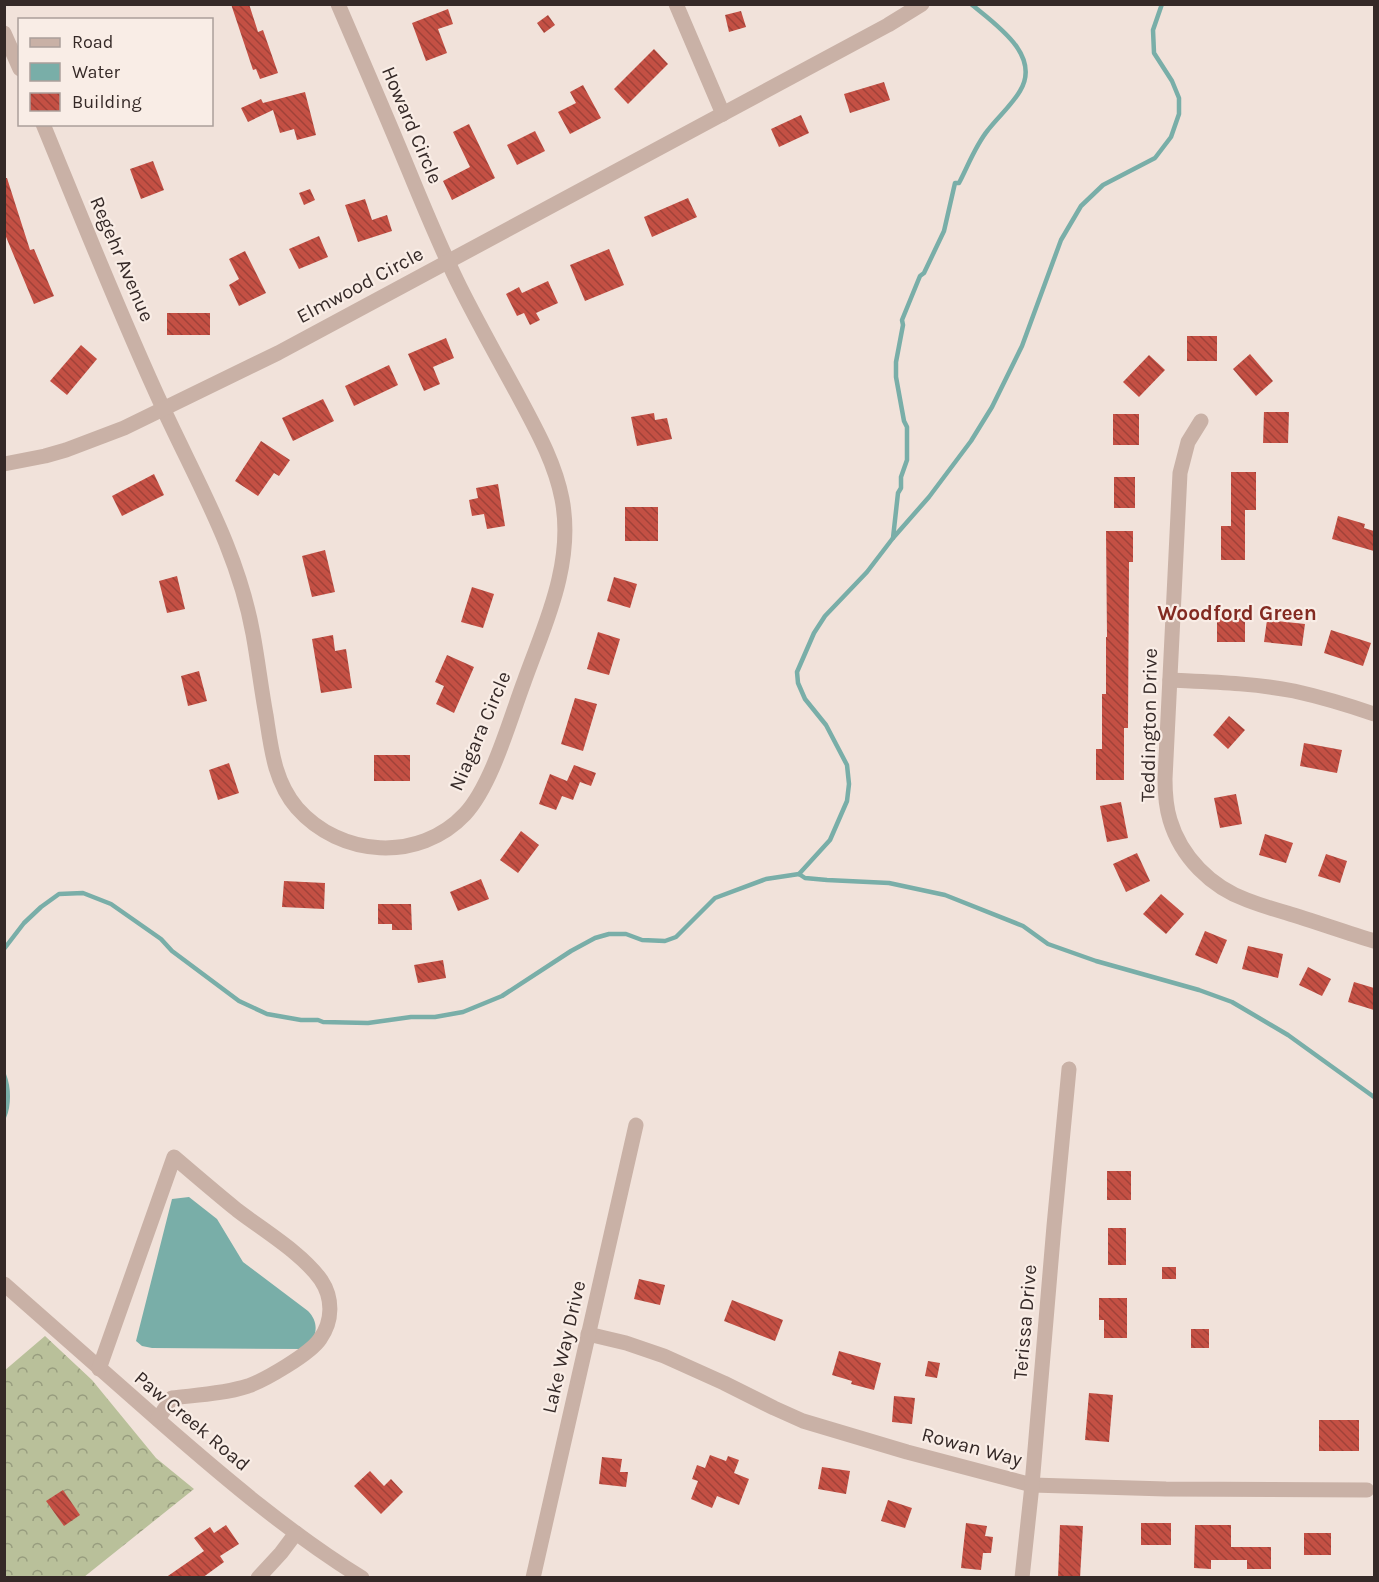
<svg xmlns="http://www.w3.org/2000/svg" width="1379" height="1582" font-family="Karla,sans-serif">
  <style>
    .forest { fill: url(#forest-crowns) }
    .water { fill: #79aea8 }
    .lines { fill: none; stroke-linecap: round; stroke-linejoin: round }
    .stream { stroke: #79aea8; stroke-width: 4.5 }
    .building { fill: url(#building-back-hatch) }
    .minor { stroke: #c9b1a6; stroke-width: 15 }
    .labels { text-anchor: middle; dominant-baseline: central; stroke-width: 4.5; stroke-linejoin: round; paint-order: stroke }
    .street-label { font-size: 20px; fill: #352927; stroke: #f9ede6 }
    .neighbourhood-label { font-size: 21px; font-weight: bold; fill: #832a21; stroke: #f9ede6 }
  </style>
  <defs>
    <pattern id="forest-crowns" width="20" height="18" patternUnits="userSpaceOnUse" patternTransform="scale(1.5)"><rect width="20" height="18" fill="#b9c09a"/><path d="M2 6a3 3 0 1 1 6 0M12 15a3 3 0 1 1 6 0" fill="none" stroke="#979c7e"/></pattern>
    <pattern id="building-back-hatch" width="6" height="6" patternUnits="userSpaceOnUse" patternTransform="scale(1.5)"><rect width="6" height="6" fill="#c45044"/><path d="M-1 5l2 2M0 0l6 6M5-1l2 2" fill="none" stroke="#a04239"/></pattern>
  </defs>
  <rect width="100%" height="100%" fill="#f1e2da"/>
  <path class="forest" d="M45,1336L92,1380L156,1458L194,1489L84,1577H5L4,1371Z"/>
  <path class="water" d="M189,1197L217,1219L243,1262L308,1311C320,1323 317,1338 305,1349L152,1348L142,1346L136,1341L172,1199Z"/>
  <g class="lines">
    <g class="stream">
      <path d="M893,538L898,493L901,488V477L907,460V427L904,421L896,377V362L903,325L902,320L920,276L924,273L944,231L955,183H959C968,166 975,146 988,130C998,117 1011,106 1020,91C1042,55 995,24 971,4"/>
      <path d="M799,874L830,840L847,801L849,784L847,765L826,725L805,699L798,683L797,672L814,633L825,616L867,572L893,538L929,497L971,441L992,407L1022,346L1061,240L1081,206L1103,185L1155,158L1171,137L1179,114V98L1172,81L1154,53L1153,30L1162,4"/>
      <path d="M4,949L24,923L41,907L59,894L83,893L111,904L161,939L172,951L239,1001L267,1014L301,1020H318L323,1022L368,1023L411,1017H435L463,1012L502,996L571,951L595,938L609,934H626L642,940L665,941L676,937L715,898L766,879L799,874L805,878L827,880L889,883L945,895L1023,926L1048,944L1096,961L1199,990L1232,1002L1288,1035L1374,1097"/>
      <path d="M4,1075C9,1088 9,1105 4,1117"/>
    </g>
  </g>
  <g class="building">
    <path d="M231,4H249L258,32L263,30L278,73L260,79L256,69L253,70Z"/>
    <path d="M448,9L453,24L438,29L447,53L426,61L412,23Z"/>
    <path d="M741,11L746,27L729,32L725,15Z"/>
    <path d="M548,15L555,25L544,33L537,23Z"/>
    <path d="M654,49L668,64L628,104L614,89Z"/>
    <path d="M884,82L890,100L850,113L844,94Z"/>
    <path d="M583,85L601,118L570,134L558,112L576,103L570,92Z"/>
    <path d="M305,92L316,135L297,140L294,129L280,133L273,110L248,122L241,108L261,99L263,103Z"/>
    <path d="M801,115L809,133L779,147L771,129Z"/>
    <path d="M469,124L495,178L452,200L443,181L470,167L453,132Z"/>
    <path d="M535,131L545,151L517,165L507,145Z"/>
    <path d="M153,161L164,190L141,199L130,169Z"/>
    <path d="M4,178H7L30,250L34,249L54,296L34,304L4,232Z"/>
    <path d="M310,189L315,200L304,205L299,193Z"/>
    <path d="M688,198L697,217L652,237L644,217Z"/>
    <path d="M365,199L372,220L387,215L392,231L358,242L345,205Z"/>
    <path d="M319,236L328,257L299,269L289,249Z"/>
    <path d="M609,249L624,285L585,301L570,265Z"/>
    <path d="M245,251L266,293L239,306L229,285L239,279L229,259Z"/>
    <path d="M548,281L558,303L536,313L540,320L530,325L524,313L517,316L506,294L519,287L522,293Z"/>
    <rect x="167" y="313" width="43" height="22"/>
    <rect x="1187" y="336" width="30" height="25"/>
    <path d="M446,338L454,358L433,367L440,384L424,391L408,354Z"/>
    <path d="M81,345L97,359L67,395L50,381Z"/>
    <path d="M1250,354L1273,381L1256,396L1233,369Z"/>
    <path d="M1149,355L1165,370L1139,397L1123,382Z"/>
    <path d="M389,365L398,385L354,406L345,386Z"/>
    <path d="M323,399L334,421L293,441L282,418Z"/>
    <path d="M1264,412H1289L1288,443H1263Z"/>
    <path d="M654,413L655,420L667,418L672,439L637,446L631,417Z"/>
    <rect x="1113" y="414" width="26" height="31"/>
    <path d="M261,441L290,460L279,476L274,473L258,496L235,481Z"/>
    <path d="M1231,472H1256V510H1245V560H1221V526H1231Z"/>
    <path d="M154,474L164,495L122,516L112,496Z"/>
    <rect x="1114" y="477" width="21" height="31"/>
    <path d="M498,484L505,526L487,529L484,514L472,516L469,500L478,498L476,488Z"/>
    <rect x="625" y="507" width="33" height="34"/>
    <path d="M1338,516L1365,524L1364,528L1374,531V551L1332,539Z"/>
    <path d="M1106,531H1133V562H1129L1128,728H1124V780H1096V749H1102V694H1106V637H1107Z"/>
    <path d="M325,550L335,592L312,597L302,556Z"/>
    <path d="M177,576L185,609L167,613L159,581Z"/>
    <path d="M614,577L637,584L630,608L607,601Z"/>
    <path d="M472,587L494,594L483,628L461,622Z"/>
    <rect x="1217" y="618" width="28" height="24"/>
    <path d="M1267,620L1305,624L1302,646L1264,642Z"/>
    <path d="M1331,630L1371,643L1363,666L1324,653Z"/>
    <path d="M598,632L620,639L609,675L587,669Z"/>
    <path d="M333,635L335,651L346,649L352,688L321,693L312,639Z"/>
    <path d="M447,655L474,667L454,713L436,704L444,686L435,682Z"/>
    <path d="M199,671L207,701L188,706L181,676Z"/>
    <path d="M575,698L597,704L583,751L561,744Z"/>
    <path d="M1229,716L1245,730L1228,749L1213,735Z"/>
    <path d="M1304,743L1342,750L1337,773L1300,766Z"/>
    <rect x="374" y="755" width="36" height="26"/>
    <path d="M229,763L239,793L218,800L209,770Z"/>
    <path d="M574,765L596,773L591,786L580,782L573,800L562,796L556,810L539,804L550,774L567,781Z"/>
    <path d="M1236,794L1242,824L1220,828L1214,798Z"/>
    <path d="M1121,802L1128,838L1107,842L1100,806Z"/>
    <path d="M521,831L539,845L518,873L500,860Z"/>
    <path d="M1265,834L1293,843L1286,863L1259,855Z"/>
    <path d="M1137,853L1150,881L1126,892L1113,864Z"/>
    <path d="M1326,854L1347,861L1340,883L1318,876Z"/>
    <path d="M481,879L489,899L458,911L450,892Z"/>
    <path d="M284,881L325,883L324,909L282,907Z"/>
    <path d="M1161,894L1184,914L1166,934L1143,914Z"/>
    <path d="M378,904H411L412,930H392V924H378Z"/>
    <path d="M1205,931L1227,940L1217,964L1195,955Z"/>
    <path d="M1248,946L1283,954L1278,978L1242,969Z"/>
    <path d="M443,960L446,978L418,983L414,965Z"/>
    <path d="M1308,967L1331,979L1322,996L1299,985Z"/>
    <path d="M1354,982L1374,988V1010L1348,1002Z"/>
    <rect x="1107" y="1171" width="24" height="29"/>
    <rect x="1108" y="1228" width="18" height="37"/>
    <rect x="1162" y="1267" width="14" height="12"/>
    <path d="M639,1279L665,1285L660,1305L634,1299Z"/>
    <path d="M1099,1298H1127V1338H1104V1320H1099Z"/>
    <path d="M732,1300L783,1320L775,1341L724,1321Z"/>
    <rect x="1191" y="1329" width="18" height="19"/>
    <path d="M839,1351L881,1363L874,1390L851,1384L852,1381L832,1375Z"/>
    <path d="M928,1361L940,1363L937,1378L925,1376Z"/>
    <path d="M1089,1393L1113,1395L1109,1442L1085,1440Z"/>
    <path d="M894,1396L915,1398L912,1424L892,1422Z"/>
    <rect x="1319" y="1420" width="40" height="31"/>
    <path d="M710,1455L726,1461L728,1456L739,1460L734,1473L749,1479L739,1505L717,1496L712,1508L691,1499L698,1481L692,1479L697,1465L705,1468Z"/>
    <path d="M602,1457L622,1459L620,1472H628L626,1487L599,1484Z"/>
    <path d="M822,1467L850,1471L846,1494L818,1489Z"/>
    <path d="M370,1471L384,1486L391,1479L403,1492L381,1514L354,1486Z"/>
    <path d="M63,1490L80,1515L64,1526L46,1501Z"/>
    <path d="M888,1500L912,1508L905,1528L881,1521Z"/>
    <path d="M966,1523L987,1526L985,1536L993,1537L991,1553H983L981,1570L961,1568Z"/>
    <rect x="1141" y="1523" width="30" height="22"/>
    <path d="M226,1525L239,1544L220,1556L224,1562L202,1578H165L204,1551L194,1538L210,1527L214,1533Z"/>
    <path d="M1060,1525L1083,1526L1080,1578H1058Z"/>
    <path d="M1195,1525H1231V1547H1271V1569H1247V1560H1211V1569L1194,1568Z"/>
    <rect x="1304" y="1533" width="27" height="22"/>
  </g>
  <g class="lines">
    <g class="minor">
      <path d="M676,4L723,114"/>
      <path d="M4,33L20,69"/>
      <path d="M43,124C82,219 120,315 163,408C198,484 238,551 253,634C258,661 261,688 266,715C271,747 274,781 297,808C340,857 419,863 465,814C492,785 510,719 524,682C536,648 551,615 559,579C565,553 567,525 562,499C555,463 537,431 520,399C500,362 479,325 460,287C441,249 425,210 409,171C386,115 362,60 338,4"/>
      <path d="M1201,421L1188,442L1180,473L1165,779C1165,793 1166,807 1170,820C1181,857 1211,887 1247,900C1260,905 1273,909 1287,913C1316,922 1345,932 1374,941"/>
      <path d="M4,464L45,456L66,450L124,428L278,353L888,25L922,4"/>
      <path d="M1170,680C1211,682 1253,683 1294,691C1321,697 1348,705 1374,714"/>
      <path d="M4,1284C57,1331 110,1378 163,1424C226,1479 291,1534 362,1578"/>
      <path d="M588,1334L626,1343L664,1356L724,1383L774,1408L803,1421L907,1452L1032,1485L1166,1489L1367,1490"/>
      <path d="M99,1369L174,1157C195,1175 216,1193 237,1210C263,1230 302,1253 321,1280C333,1298 333,1321 320,1339C310,1354 265,1380 248,1386C223,1394 197,1395 172,1398L158,1419"/>
      <path d="M258,1578L281,1553L296,1533"/>
      <path d="M533,1578L636,1125"/>
      <path d="M1022,1578L1032,1485L1054,1226L1069,1069"/>
    </g>
  </g>
  <g class="labels">
    <g class="street-label">
      <text transform="translate(412 125) rotate(67)">Howard Circle</text>
      <text transform="translate(122 259) rotate(67)">Regehr Avenue</text>
      <text transform="translate(360 285) rotate(-28)">Elmwood Circle</text>
      <text transform="translate(1149 725) rotate(-89)">Teddington Drive</text>
      <text transform="translate(480 731) rotate(-67)">Niagara Circle</text>
      <text transform="translate(1025 1322) rotate(-85)">Terissa Drive</text>
      <text transform="translate(564 1347) rotate(-77)">Lake Way Drive</text>
      <text transform="translate(192 1421) rotate(40)">Paw Creek Road</text>
      <text transform="translate(972 1447) rotate(15)">Rowan Way</text>
    </g>
    <g class="neighbourhood-label">
      <text x="1237" y="613">Woodford Green</text>
    </g>
  </g>
  <rect width="1379" height="1582" fill="none" stroke="#352927" stroke-width="12"/>
  <rect x="18" y="18" width="195" height="108" fill="#f9ede6" stroke="#ab9f9a" stroke-width="1.5"/>
  <rect x="30" y="38" width="30" height="9" fill="#c9b1a6" stroke="#ab9f9a" stroke-width="1.5"/>
  <text x="72" y="48" font-size="18" fill="#352927">Road</text>
  <rect x="30" y="63" width="30" height="18" fill="#79aea8" stroke="#ab9f9a" stroke-width="1.5"/>
  <text x="72" y="78" font-size="18" fill="#352927">Water</text>
  <rect x="30" y="93" width="30" height="18" fill="url(#building-back-hatch)" stroke="#ab9f9a" stroke-width="1.5"/>
  <text x="72" y="108" font-size="18" fill="#352927">Building</text>
</svg>
